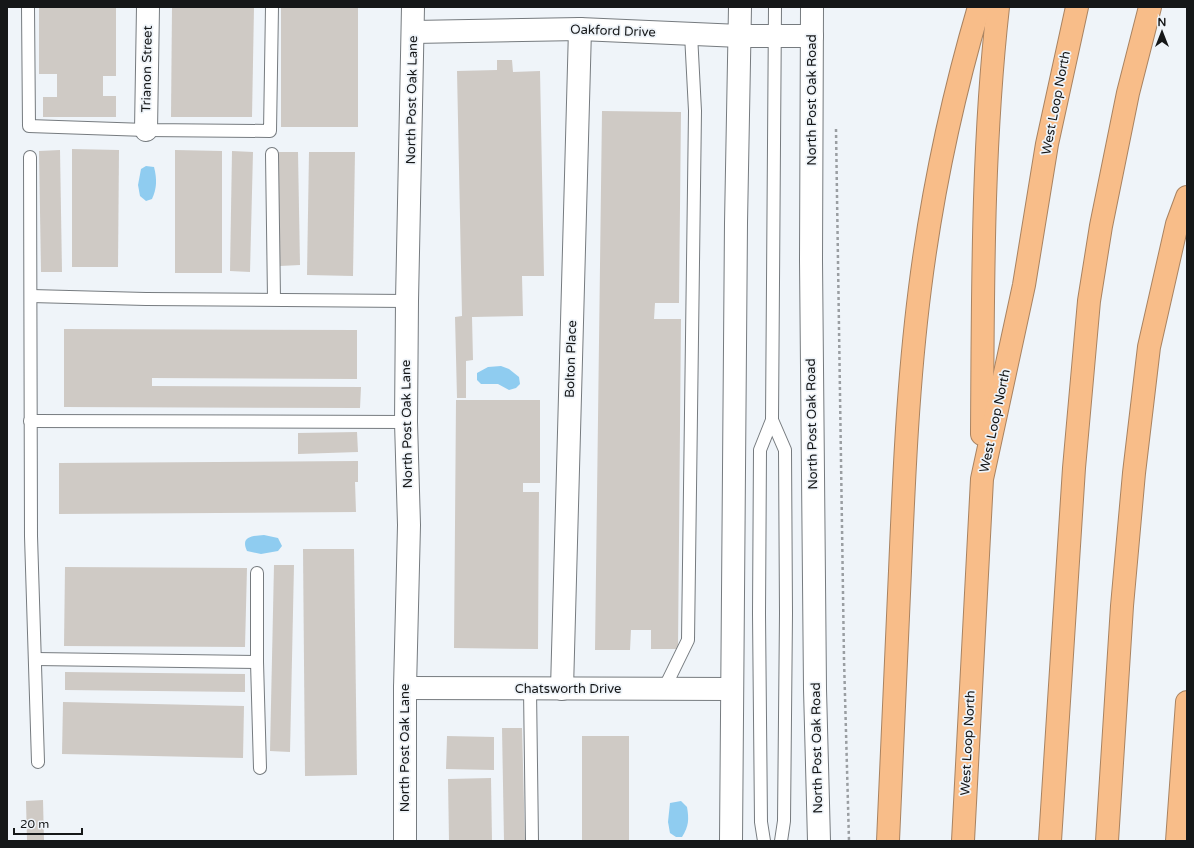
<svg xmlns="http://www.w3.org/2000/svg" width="1194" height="848" font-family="'Varela Round',sans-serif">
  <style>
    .water { fill: #8fccf0 }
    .building { fill: #cfcac5 }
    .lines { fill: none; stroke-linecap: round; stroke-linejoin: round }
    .lane-casing { stroke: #767b7f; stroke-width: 14 }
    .street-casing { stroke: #767b7f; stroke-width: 24 }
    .secondary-casing { stroke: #767b7f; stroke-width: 24 }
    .highway-casing { stroke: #a98361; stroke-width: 24 }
    .path { stroke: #9a9ea2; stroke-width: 2.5; stroke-dasharray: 3 3; stroke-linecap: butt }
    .lane { stroke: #fff; stroke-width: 12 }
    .street { stroke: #fff; stroke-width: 22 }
    .secondary { stroke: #fff; stroke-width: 22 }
    .highway { stroke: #f8bd89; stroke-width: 22 }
    .labels { text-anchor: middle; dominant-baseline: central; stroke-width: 3.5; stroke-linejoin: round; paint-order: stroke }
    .street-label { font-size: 13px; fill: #151718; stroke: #eff4f9 }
  </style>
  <rect width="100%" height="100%" fill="#eff4f9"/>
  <g class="water">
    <path d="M146,166L154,167C157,179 157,188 152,199L146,201L140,196L138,185L141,169Z"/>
    <path d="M501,366L509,369L519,377L520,384L516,388L509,390L498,384H481L477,380V373L488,367Z"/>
    <path d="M264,535L278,538L282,546L278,551L261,554L247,551C240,536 253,536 264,535Z"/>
    <path d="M681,801L687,807C689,819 689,826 682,837H676L670,833L668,822L670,803Z"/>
  </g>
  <g class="building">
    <path d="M39,7H116V76H103V96H116V117H43V97H57V74H39Z"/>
    <path d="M172,7H254L252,117H171Z"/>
    <rect x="281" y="7" width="77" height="120"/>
    <path d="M497,60H512L513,72L540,71L544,276H522L523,316L472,317L473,360L466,361V398H457L455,317L462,316L457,71L497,70Z"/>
    <path d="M602,111L681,112L679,303H655L654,319H681L678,649H651V630H631L630,650H595Z"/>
    <path d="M72,149L119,150L118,267H72Z"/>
    <path d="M60,150L62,272H41L39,151Z"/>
    <path d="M175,150L222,151V273H175Z"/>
    <path d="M232,151L253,152L250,272L230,271Z"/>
    <path d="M278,152H298L300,265L280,266Z"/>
    <path d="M309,152H355L353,276L307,275Z"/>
    <path d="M64,329L357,330V379L152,378V386L361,387L360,408L64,407Z"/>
    <path d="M456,400H540V483H523V492H539L538,649L454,648Z"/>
    <path d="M357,432L358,452L298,454V433Z"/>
    <path d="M358,461V482H355L356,512L59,514V463Z"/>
    <path d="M303,549H354L357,775L305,776Z"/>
    <path d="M274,565H294L290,752L270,751Z"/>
    <path d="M65,567L247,568L245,647L64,646Z"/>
    <path d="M65,672L245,674V692L65,690Z"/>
    <path d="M63,702L244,706L243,758L62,754Z"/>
    <path d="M502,728H522L525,841H504Z"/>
    <path d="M447,736L494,737V770L446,769Z"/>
    <rect x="582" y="736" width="47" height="105"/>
    <path d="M491,778L492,841H449L448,779Z"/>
    <path d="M43,800L44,841H27L26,801Z"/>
  </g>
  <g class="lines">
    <g class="lane-casing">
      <g id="lane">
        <path d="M28,7L29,126L146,130L270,131L272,7"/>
        <path d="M272,154L274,299"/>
        <path d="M30,157L31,536L38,762"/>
        <path d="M31,296L146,299L407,301"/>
        <path d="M772,420L785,450L786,613L784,821L781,841"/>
        <path d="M30,421L406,422"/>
        <path d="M257,573V662L260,768"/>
        <path d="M35,659L257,662"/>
        <path d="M530,689L532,841"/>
        <path d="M664,689L688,640L695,111L691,34"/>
        <path d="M764,841L761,822L759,614L760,450L772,420L775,7"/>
      </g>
    </g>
    <g class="street-casing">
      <g id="street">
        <path d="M413,32L580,29L740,36H812"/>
        <path d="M146,130L148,7"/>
        <path d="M405,688L732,689"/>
        <path d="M562,689L580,29"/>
      </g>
    </g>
    <g class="secondary-casing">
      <g id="secondary">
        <path d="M812,7L811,260L815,689L819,841"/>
        <path d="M405,841V688L409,525L406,422L407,301L413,7"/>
        <path d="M731,841L736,223L740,7"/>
      </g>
    </g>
    <g class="highway-casing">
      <g id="highway">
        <path d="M982,434C983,292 982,149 998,7"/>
        <path d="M888,841C892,751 896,661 900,571C904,476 908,382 920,288C932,193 952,99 979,7"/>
        <path d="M963,841L982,479L1024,285L1047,144L1077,7"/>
        <path d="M1050,841L1074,468L1089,301L1101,226L1128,93L1150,7"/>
        <path d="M1107,841L1122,606L1134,473L1149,347L1177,224L1187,197"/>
        <path d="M1177,841L1187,702"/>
      </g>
    </g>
    <path class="path" d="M836,129L844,659L849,841"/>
    <use href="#lane" class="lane"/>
    <use href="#street" class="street"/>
    <use href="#secondary" class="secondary"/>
    <use href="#highway" class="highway"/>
  </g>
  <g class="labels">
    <g class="street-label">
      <text transform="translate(613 31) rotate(2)">Oakford Drive</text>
      <text transform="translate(147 69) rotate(-89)">Trianon Street</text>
      <text transform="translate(412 100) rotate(-89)">North Post Oak Lane</text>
      <text transform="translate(812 100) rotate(-90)">North Post Oak Road</text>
      <text transform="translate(1056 103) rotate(-79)">West Loop North</text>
      <text transform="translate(571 359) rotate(-88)">Bolton Place</text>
      <text transform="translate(995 421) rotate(-78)">West Loop North</text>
      <text transform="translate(407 424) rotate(-91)">North Post Oak Lane</text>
      <text transform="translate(812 424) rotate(-91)">North Post Oak Road</text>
      <text x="568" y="689">Chatsworth Drive</text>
      <text transform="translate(968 743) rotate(-87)">West Loop North</text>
      <text transform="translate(405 748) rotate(-90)">North Post Oak Lane</text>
      <text transform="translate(817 748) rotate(-91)">North Post Oak Road</text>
    </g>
  </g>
  <rect width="1194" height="848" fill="none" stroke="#151718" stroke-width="16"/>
  <g transform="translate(1162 32)" stroke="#eff4f9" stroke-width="3" paint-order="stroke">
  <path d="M0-3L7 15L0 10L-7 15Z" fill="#151718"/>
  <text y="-6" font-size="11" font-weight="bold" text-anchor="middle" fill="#151718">N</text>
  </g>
  <path d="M14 828v6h68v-6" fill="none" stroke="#151718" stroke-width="2"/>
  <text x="20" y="828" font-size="12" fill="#151718" stroke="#eff4f9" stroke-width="3" paint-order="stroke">20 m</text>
</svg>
